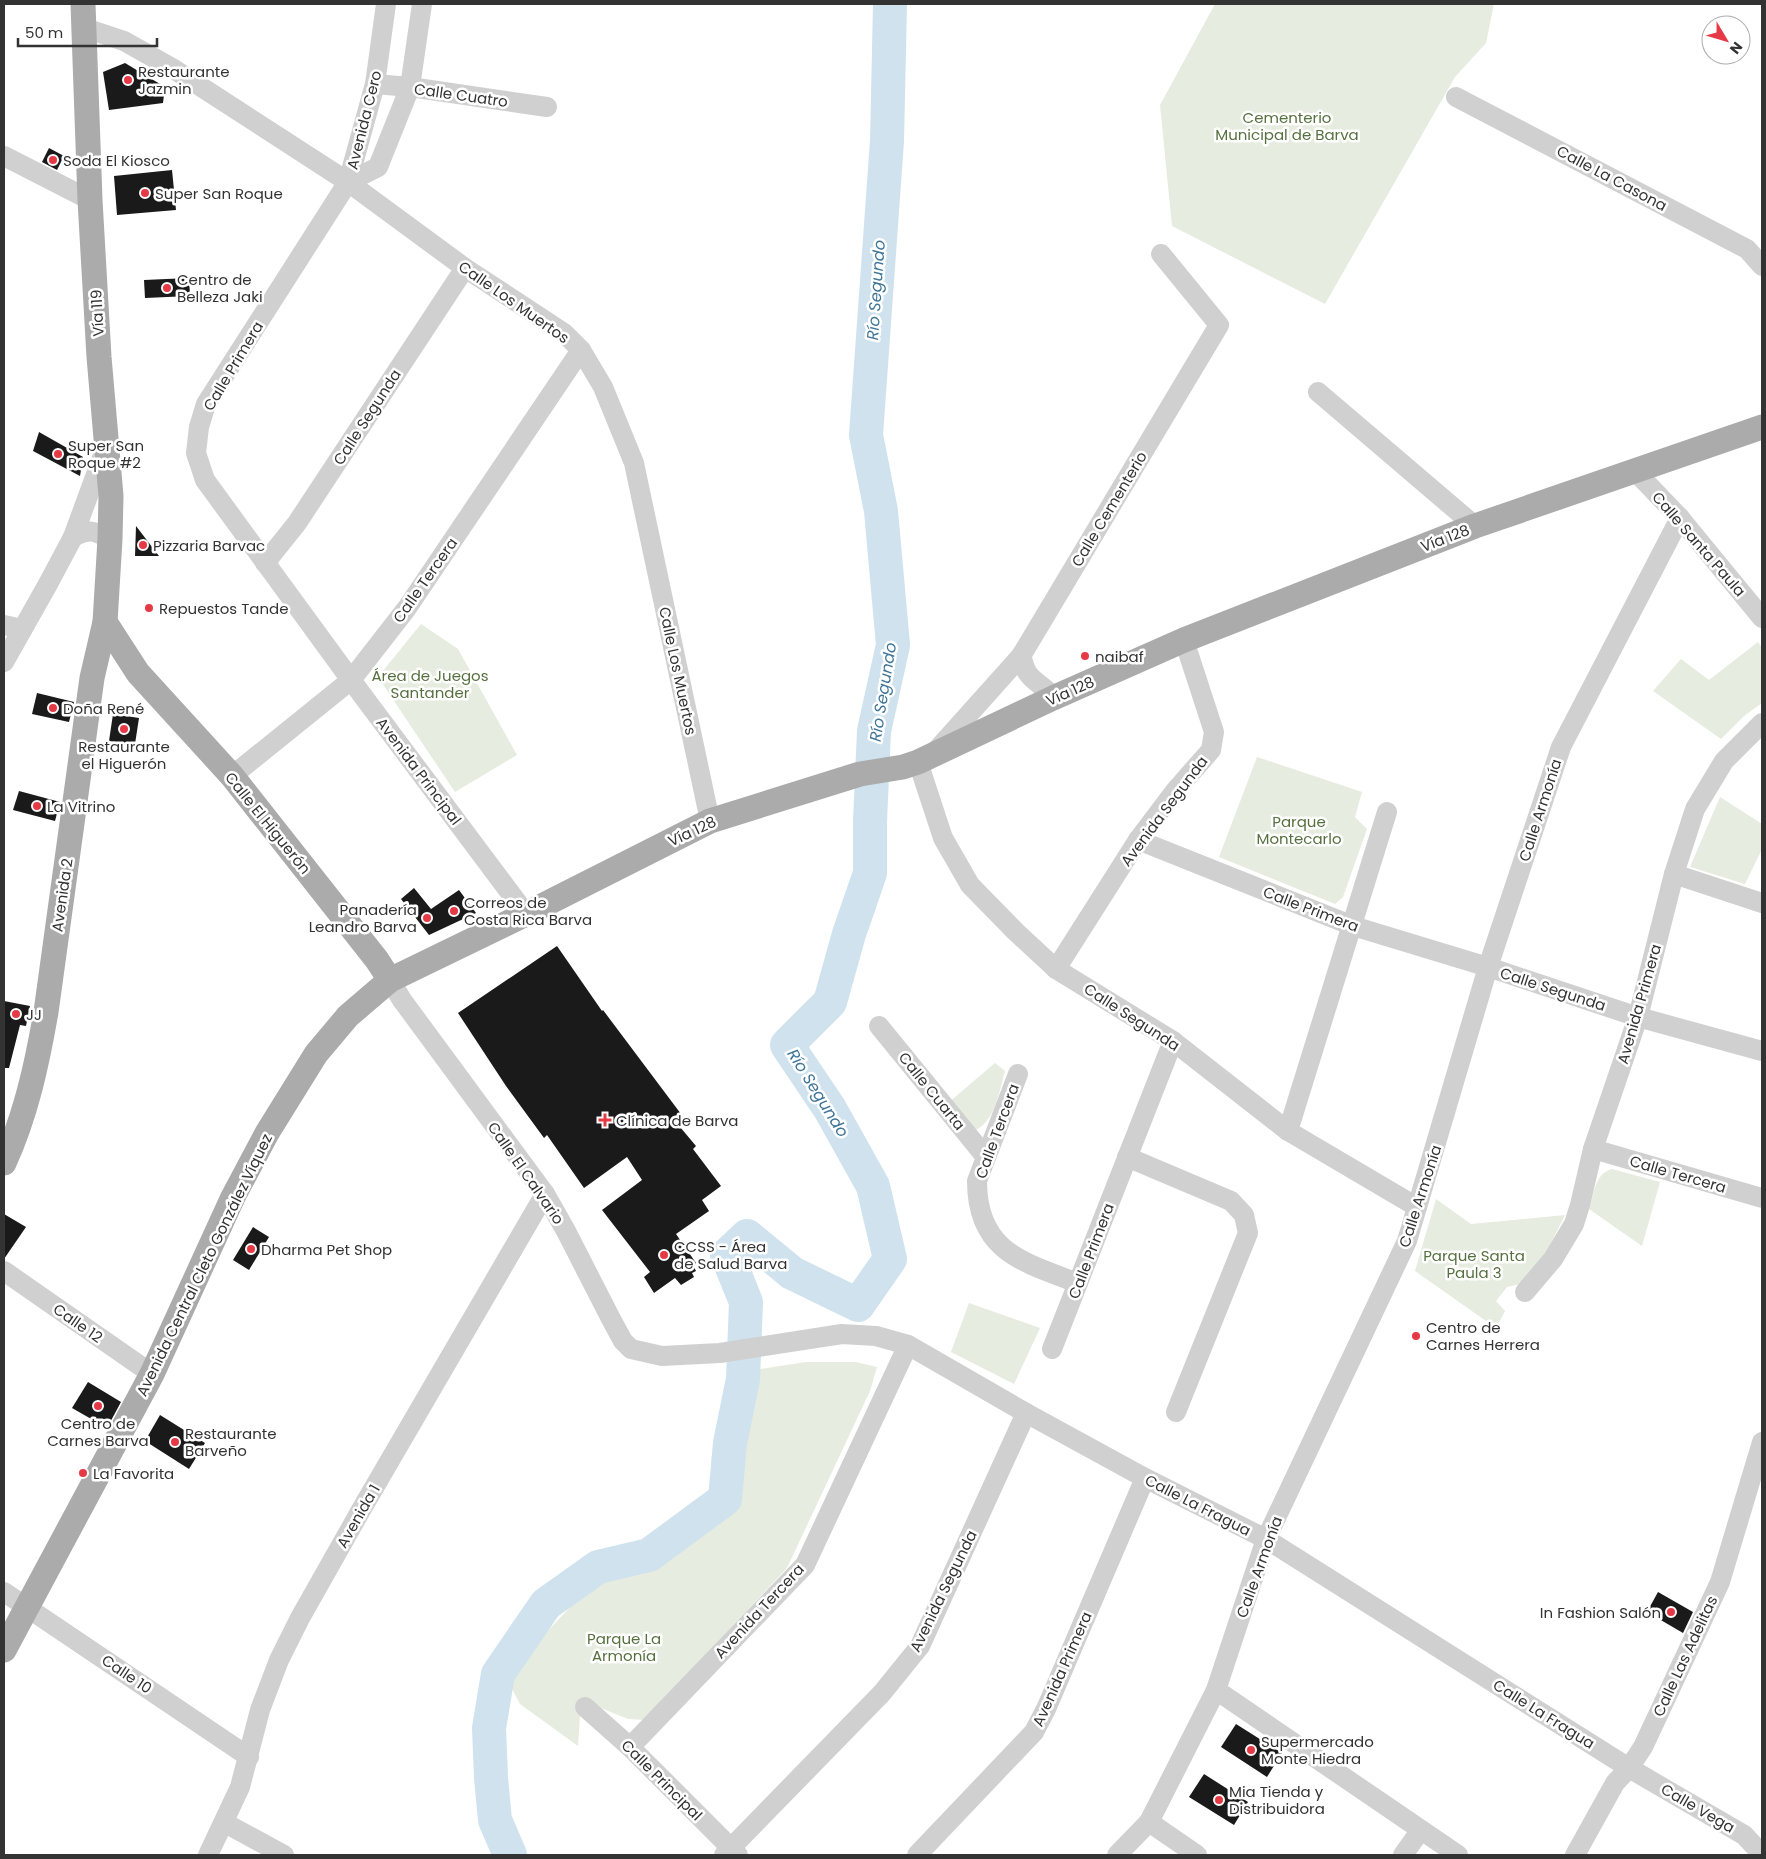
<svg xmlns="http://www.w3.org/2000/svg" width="1766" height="1859" font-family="Poppins,sans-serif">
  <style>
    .green { fill: #e6ecdf }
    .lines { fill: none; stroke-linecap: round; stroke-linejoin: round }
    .river { stroke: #cfe2ee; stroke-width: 34 }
    .building { fill: #1a1a1a }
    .minor { stroke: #d0d0d0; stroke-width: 20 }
    .major { stroke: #ababab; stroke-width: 25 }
    .poi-dot { fill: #e63946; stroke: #fff; stroke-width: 2 }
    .labels { text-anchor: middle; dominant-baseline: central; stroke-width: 5; stroke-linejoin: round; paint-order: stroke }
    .poi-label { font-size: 15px; fill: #333; stroke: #fff; text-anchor: start }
    .street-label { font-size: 15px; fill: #333; stroke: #fff }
    .park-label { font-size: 15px; fill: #56703f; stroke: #fff }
    .water-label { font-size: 16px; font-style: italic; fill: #3f7597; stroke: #fff }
  </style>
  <rect width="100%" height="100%" fill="#fff"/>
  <g class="green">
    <path d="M1215,4H1494L1486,43L1455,77L1325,304L1172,226L1160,105Z"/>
    <path d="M421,624L458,649L517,755L455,792L378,677Z"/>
    <path d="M1758,642L1762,648V703L1744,716L1721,739L1653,691L1681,659L1709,680Z"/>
    <path d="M1257,757L1362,792L1355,817L1367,829L1343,897L1335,904L1219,857Z"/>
    <path d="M1720,797L1762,824V849L1745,884L1690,867Z"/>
    <path d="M995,1063L1005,1071C999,1091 996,1119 976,1130L948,1103Z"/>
    <path d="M1612,1169L1660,1182L1642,1246L1589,1209C1594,1194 1595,1173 1612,1169Z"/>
    <path d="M1436,1199L1471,1224L1565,1215L1548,1249L1525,1283L1507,1287L1496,1301L1505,1311L1496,1328L1415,1271Z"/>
    <path d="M969,1303L1040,1328L1014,1384L951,1352Z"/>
    <path d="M806,1362H856L877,1367L870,1391L787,1568L644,1720L628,1719L581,1700L578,1746L520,1704L508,1681L530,1650L572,1605L607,1578L653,1566L734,1510L754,1370Z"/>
  </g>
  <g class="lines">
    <path class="river" d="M510,1855L495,1820L491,1778L489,1728L498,1674L546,1604L598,1567L649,1555L725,1499L730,1443L743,1379L746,1302L727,1255L747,1236L792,1273L858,1305L890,1259L873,1186L830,1109L787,1045L830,1002L849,934L870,873V821L874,731L893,645L881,511L866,435L887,141L890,4"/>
  </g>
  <g class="building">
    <path d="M125,63L165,87L163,103L109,110L103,72Z"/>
    <path d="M49,148L64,156L57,170L42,162Z"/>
    <path d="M172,170L176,210L117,215L114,176Z"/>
    <path d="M189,278L190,296L145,298L144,280Z"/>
    <path d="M39,432L83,457L80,476L33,451Z"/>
    <path d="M136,526L159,556H135Z"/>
    <path d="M37,693L74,702L69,722L32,714Z"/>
    <path d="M113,714L139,718L135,744L109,741Z"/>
    <path d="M19,791L60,802L55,821L13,810Z"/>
    <path d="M414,888L431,909L459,890L476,913L429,935L401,899Z"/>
    <path d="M557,946L602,1011L603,1010L684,1118L675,1121L696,1146L693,1149L721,1186L702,1200L709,1211L676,1234L696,1263L693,1265L696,1271L692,1273L694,1277L681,1285L675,1278L654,1293L644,1277L650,1272L602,1210L642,1180L627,1157L584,1188L547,1135L544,1138L506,1086L458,1013Z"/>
    <path d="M4,1001L30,1006L26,1026L20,1025L9,1068H4Z"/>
    <path d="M4,1214L26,1227L4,1259Z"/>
    <path d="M253,1227L269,1237L249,1270L233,1260Z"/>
    <path d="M88,1382L121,1402L107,1428L72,1408Z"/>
    <path d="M160,1415L205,1443L189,1469L145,1441Z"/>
    <path d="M1658,1592L1693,1612L1683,1633L1647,1612Z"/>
    <path d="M1236,1724L1282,1753L1267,1777L1221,1747Z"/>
    <path d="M1204,1774L1248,1802L1234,1825L1189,1797Z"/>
  </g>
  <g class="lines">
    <g class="minor">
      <path d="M386,4L375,84L348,182L206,404L199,427L196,453L205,480L351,680L526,914"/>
      <path d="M82,27L124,41L172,68L348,182L465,268L564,333L581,350L603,387L634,463L710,821"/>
      <path d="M375,84L410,87L547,107"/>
      <path d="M1456,97L1747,249L1762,266"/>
      <path d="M4,156L90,200"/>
      <path d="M348,182L378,167L410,87L422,4"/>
      <path d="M1318,392L1475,526"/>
      <path d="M1635,471L1680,518L1762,618"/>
      <path d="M73,537C90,529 93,530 110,539"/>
      <path d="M265,563L297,523L465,268"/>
      <path d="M4,625L22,629"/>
      <path d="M1021,656C1023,661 1024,667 1027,672C1033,683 1048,687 1053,698"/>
      <path d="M4,662L48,584L73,537L106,447"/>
      <path d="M935,752L1021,656L1219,325L1161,254"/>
      <path d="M918,762L943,838L970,885L1016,932L1056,969L1173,1041L1288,1131L1417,1207"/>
      <path d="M232,776L351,680L407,608L581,350"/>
      <path d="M1138,840L1353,926L1488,967L1638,1017L1762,1051"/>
      <path d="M1674,874L1762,903"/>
      <path d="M1056,969L1138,840L1175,791L1211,750L1214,732L1184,640"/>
      <path d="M390,980L402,1000L545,1194L566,1231L611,1319L623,1341L631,1349L662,1356L720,1353L842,1334L876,1336L908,1345L1026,1413L1145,1478L1266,1539L1629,1768L1744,1835L1762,1854"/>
      <path d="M879,1026L985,1156"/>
      <path d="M1018,1074L977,1181C977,1251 1022,1262 1078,1283"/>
      <path d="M1288,1131L1387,812"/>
      <path d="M1593,1149L1762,1198"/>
      <path d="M1127,1157L1231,1201L1244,1215L1248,1233L1176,1412"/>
      <path d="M4,1271L152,1374"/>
      <path d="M1525,1292L1553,1259L1574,1224L1580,1205L1593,1149L1638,1017L1674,874L1695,809L1724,761L1762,723"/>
      <path d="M1052,1349L1173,1041"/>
      <path d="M4,1592L249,1757"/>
      <path d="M1216,1690L1458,1855"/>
      <path d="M585,1707L630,1747L738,1855"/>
      <path d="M630,1747L805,1565L908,1345"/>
      <path d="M1149,1822L1197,1855"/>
      <path d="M225,1823L284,1855"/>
      <path d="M208,1855L240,1787L260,1710L279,1660L300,1618L361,1510L545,1194"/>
      <path d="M724,1855L882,1693L920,1646L1026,1413"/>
      <path d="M917,1855L1034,1732L1046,1709L1145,1478"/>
      <path d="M1117,1855L1149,1822L1216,1690L1266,1539L1407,1241L1488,967L1561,747L1680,518"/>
      <path d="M1403,1855L1420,1831"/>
      <path d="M1575,1855L1615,1783L1629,1768L1643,1747L1720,1582L1762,1442"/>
    </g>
    <g class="major">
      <path d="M105,622L138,673L232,776L377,960L390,980"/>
      <path d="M4,1163C26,1115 37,1064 46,1012L92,678L105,622L110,539L111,496L99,357L90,200L83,4"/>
      <path d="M4,1650L152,1374L233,1197L267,1133L316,1054L348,1016L390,980L526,914L710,821L860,774L903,767L918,762L1053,698L1184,640L1475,526L1762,427"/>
    </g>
  </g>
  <g class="poi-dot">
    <circle cx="128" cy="80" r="5"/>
    <circle cx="53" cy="160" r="5"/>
    <circle cx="145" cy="193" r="5"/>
    <circle cx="167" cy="288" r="5"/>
    <circle cx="58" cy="454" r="5"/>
    <circle cx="143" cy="545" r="5"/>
    <circle cx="149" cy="608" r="5"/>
    <circle cx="1085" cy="656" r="5"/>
    <circle cx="53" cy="708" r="5"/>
    <circle cx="124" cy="729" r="5"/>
    <circle cx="37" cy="806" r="5"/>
    <circle cx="454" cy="911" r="5"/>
    <circle cx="427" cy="918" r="5"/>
    <circle cx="16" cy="1014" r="5"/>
    <path d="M602.5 1112.5h5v5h5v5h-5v5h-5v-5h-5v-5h5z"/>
    <circle cx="251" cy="1249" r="5"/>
    <circle cx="664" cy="1255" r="5"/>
    <circle cx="1416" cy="1336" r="5"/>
    <circle cx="98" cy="1406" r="5"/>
    <circle cx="175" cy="1442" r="5"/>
    <circle cx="83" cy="1473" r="5"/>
    <circle cx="1671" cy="1612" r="5"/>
    <circle cx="1251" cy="1750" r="5"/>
    <circle cx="1219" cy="1800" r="5"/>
  </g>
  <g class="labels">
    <g class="poi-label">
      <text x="138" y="71">Restaurante<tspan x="138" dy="17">Jazmin</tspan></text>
      <text x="63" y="160">Soda El Kiosco</text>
      <text x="155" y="193">Super San Roque</text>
      <text x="177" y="279">Centro de<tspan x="177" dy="17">Belleza Jaki</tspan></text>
      <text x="68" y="445">Super San<tspan x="68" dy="17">Roque #2</tspan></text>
      <text x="153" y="545">Pizzaria Barvac</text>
      <text x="159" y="608">Repuestos Tande</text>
      <text x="1095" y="656">naibaf</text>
      <text x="63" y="708">Doña René</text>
      <text x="124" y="746" text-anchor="middle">Restaurante<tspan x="124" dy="17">el Higuerón</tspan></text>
      <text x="47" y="806">La Vitrino</text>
      <text x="464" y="902">Correos de<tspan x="464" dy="17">Costa Rica Barva</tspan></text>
      <text x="417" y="909" text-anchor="end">Panadería<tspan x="417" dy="17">Leandro Barva</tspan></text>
      <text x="26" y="1014">JJ</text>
      <text x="616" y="1120">Clínica de Barva</text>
      <text x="674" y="1246">CCSS - Área<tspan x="674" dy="17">de Salud Barva</tspan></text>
      <text x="261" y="1249">Dharma Pet Shop</text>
      <text x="1426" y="1327">Centro de<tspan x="1426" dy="17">Carnes Herrera</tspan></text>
      <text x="98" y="1423" text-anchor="middle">Centro de<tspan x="98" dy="17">Carnes Barva</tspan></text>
      <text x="185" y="1433">Restaurante<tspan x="185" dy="17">Barveño</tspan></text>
      <text x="93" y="1473">La Favorita</text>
      <text x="1661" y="1612" text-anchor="end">In Fashion Salón</text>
      <text x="1261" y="1741">Supermercado<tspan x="1261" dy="17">Monte Hiedra</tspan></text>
      <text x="1229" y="1791">Mia Tienda y<tspan x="1229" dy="17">Distribuidora</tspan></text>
    </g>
    <g class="street-label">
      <text transform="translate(461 95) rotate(8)">Calle Cuatro</text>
      <text transform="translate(364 120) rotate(-76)">Avenida Cero</text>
      <text transform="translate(1612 178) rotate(28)">Calle La Casona</text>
      <text transform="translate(514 302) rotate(35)">Calle Los Muertos</text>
      <text transform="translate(97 313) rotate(-93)">Vía 119</text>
      <text transform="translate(233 366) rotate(-59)">Calle Primera</text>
      <text transform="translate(367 417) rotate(-57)">Calle Segunda</text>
      <text transform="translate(1109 509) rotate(-59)">Calle Cementerio</text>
      <text transform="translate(1445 538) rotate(-21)">Vía 128</text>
      <text transform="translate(1699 544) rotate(49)">Calle Santa Paula</text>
      <text transform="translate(425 580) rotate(-55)">Calle Tercera</text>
      <text transform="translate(678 671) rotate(78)">Calle Los Muertos</text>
      <text transform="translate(1070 691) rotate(-24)">Vía 128</text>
      <text transform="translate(419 771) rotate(53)">Avenida Principal</text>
      <text transform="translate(1540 810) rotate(-72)">Calle Armonía</text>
      <text transform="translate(1164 811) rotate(-53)">Avenida Segunda</text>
      <text transform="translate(268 823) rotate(51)">Calle El Higuerón</text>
      <text transform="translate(692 831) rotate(-25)">Vía 128</text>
      <text transform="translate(62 895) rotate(-82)">Avenida 2</text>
      <text transform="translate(1311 909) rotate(21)">Calle Primera</text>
      <text transform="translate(1553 989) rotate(18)">Calle Segunda</text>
      <text transform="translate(1639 1004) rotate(-74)">Avenida Primera</text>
      <text transform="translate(1132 1017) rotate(33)">Calle Segunda</text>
      <text transform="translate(932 1091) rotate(51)">Calle Cuarta</text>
      <text transform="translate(997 1131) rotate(-70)">Calle Tercera</text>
      <text transform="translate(526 1173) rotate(55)">Calle El Calvario</text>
      <text transform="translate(1678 1174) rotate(16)">Calle Tercera</text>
      <text transform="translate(1420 1196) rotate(-72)">Calle Armonía</text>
      <text transform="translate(1091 1251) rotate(-69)">Calle Primera</text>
      <text transform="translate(204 1265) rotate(-64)">Avenida Central Cleto González Víquez</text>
      <text transform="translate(78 1323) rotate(35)">Calle 12</text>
      <text transform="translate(1198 1505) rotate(27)">Calle La Fragua</text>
      <text transform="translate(358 1516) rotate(-60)">Avenida 1</text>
      <text transform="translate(1259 1567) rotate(-70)">Calle Armonía</text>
      <text transform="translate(943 1591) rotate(-64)">Avenida Segunda</text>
      <text transform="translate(759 1611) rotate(-47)">Avenida Tercera</text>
      <text transform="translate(1685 1656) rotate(-65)">Calle Las Adelitas</text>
      <text transform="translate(1062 1669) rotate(-66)">Avenida Primera</text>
      <text transform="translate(127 1674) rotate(34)">Calle 10</text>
      <text transform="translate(1544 1714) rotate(32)">Calle La Fragua</text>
      <text transform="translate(662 1780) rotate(45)">Calle Principal</text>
      <text transform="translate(1698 1808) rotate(30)">Calle Vega</text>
    </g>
    <g class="park-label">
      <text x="1287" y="117">Cementerio<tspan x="1287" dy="17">Municipal de Barva</tspan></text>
      <text x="430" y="675">Área de Juegos<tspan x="430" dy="17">Santander</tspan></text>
      <text x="1299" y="821">Parque<tspan x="1299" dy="17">Montecarlo</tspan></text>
      <text x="1474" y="1255">Parque Santa<tspan x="1474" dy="17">Paula 3</tspan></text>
      <text x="624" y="1638">Parque La<tspan x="624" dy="17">Armonía</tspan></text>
    </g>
    <g class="water-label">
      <text transform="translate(876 290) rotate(-86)">Río Segundo</text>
      <text transform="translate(883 692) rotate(-81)">Río Segundo</text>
      <text transform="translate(818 1093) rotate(58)">Río Segundo</text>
    </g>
  </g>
  <rect width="1766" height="1859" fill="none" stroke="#333333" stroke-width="10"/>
  <g transform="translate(1726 40) rotate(128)"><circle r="24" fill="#ffffff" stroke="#adadad"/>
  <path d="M0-4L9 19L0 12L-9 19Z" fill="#e63946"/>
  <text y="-8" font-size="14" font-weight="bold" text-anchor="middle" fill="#333333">N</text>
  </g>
  <path d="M18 38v8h139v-8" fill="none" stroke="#333333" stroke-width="2.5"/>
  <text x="25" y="38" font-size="15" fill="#333333" stroke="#ffffff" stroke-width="4" paint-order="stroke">50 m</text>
</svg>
